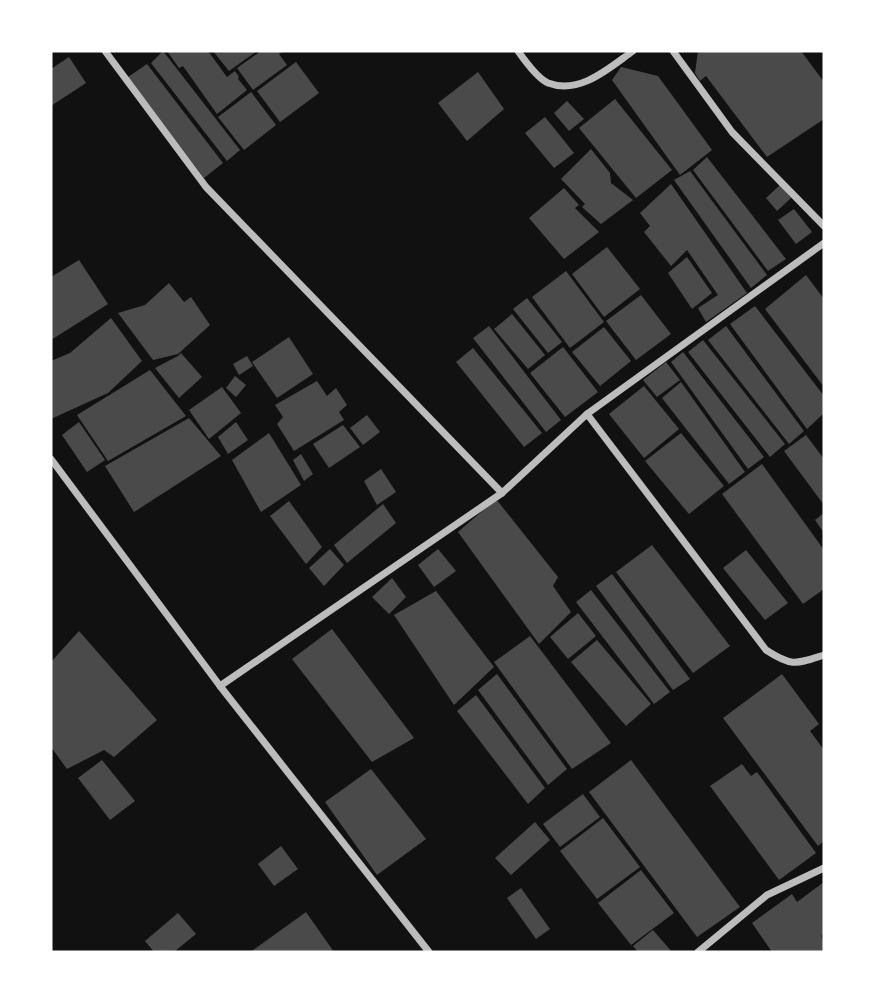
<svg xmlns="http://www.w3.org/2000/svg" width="875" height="1003" font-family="'Titillium Web',sans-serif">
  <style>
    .building { fill: #4a4a4a }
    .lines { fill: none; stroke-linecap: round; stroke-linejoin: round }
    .minor { stroke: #bcbcbc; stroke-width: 7 }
  </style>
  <rect width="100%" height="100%" fill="#111"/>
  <g class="building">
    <path d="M163,51L240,150L227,161L151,63Z"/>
    <path d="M167,51H208L227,77L235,71L239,77L238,79L247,90L217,114L183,66L179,68Z"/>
    <path d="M213,51H257L229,71Z"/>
    <path d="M261,51H284L279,54L287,65L253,90L237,68Z"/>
    <path d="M698,51H801L824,82V119L767,157L706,76L700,81L695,73Z"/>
    <path d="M69,57L86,83L51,106V69Z"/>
    <path d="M296,62L319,93L280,122L257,91Z"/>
    <path d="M147,64L223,163L204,178L128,77Z"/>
    <path d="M621,67L658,76L712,150L680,175L612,80Z"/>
    <path d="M478,72L504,109L467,141L438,103Z"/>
    <path d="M251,92L276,125L244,150L218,117Z"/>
    <path d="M615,99L672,170L636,198L579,128Z"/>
    <path d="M567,101L584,119L569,131L554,113Z"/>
    <path d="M545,117L574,153L554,168L525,133Z"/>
    <path d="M591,149L610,173L611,183L633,200L601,224L582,207L585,204L561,179Z"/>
    <path d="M707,157L786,259L768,271L693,170Z"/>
    <path d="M690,171L767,275L751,288L674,180Z"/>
    <path d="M671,184L747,293L706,322L698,308L718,295L687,250L671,266L644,232L650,226L640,213Z"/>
    <path d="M780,185L791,198L777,211L766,198Z"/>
    <path d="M564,188L579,205L575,208L599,232L564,259L529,218Z"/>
    <path d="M794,209L812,232L796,244L778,220Z"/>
    <path d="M607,247L640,289L604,317L572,274Z"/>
    <path d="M687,257L712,293L692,309L668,273Z"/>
    <path d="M79,260L108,304L51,340V277Z"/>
    <path d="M566,271L604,322L570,348L532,297Z"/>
    <path d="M806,275L824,299V387L765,309Z"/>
    <path d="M169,283L184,302L191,297L210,325L178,354L153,360L118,313L145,305Z"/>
    <path d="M641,295L671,334L636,360L606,321Z"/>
    <path d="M527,298L562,342L548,353L513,309Z"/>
    <path d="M755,306L824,396V413L807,429L730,324Z"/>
    <path d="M512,314L545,355L528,369L494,329Z"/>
    <path d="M111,318L142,361L108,393L51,419V361L70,353Z"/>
    <path d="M489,326L561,420L546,432L473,338Z"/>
    <path d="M726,326L804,431L789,444L708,340Z"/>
    <path d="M604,327L631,361L600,386L572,352Z"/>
    <path d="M289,337L313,374L277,398L252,362Z"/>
    <path d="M703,340L785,444L770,457L688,352Z"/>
    <path d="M563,347L598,392L565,417L530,373Z"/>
    <path d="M473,348L542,433L524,447L456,362Z"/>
    <path d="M683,352L764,457L748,469L671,362Z"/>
    <path d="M181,353L202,377L179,398L155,368L178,356Z"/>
    <path d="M247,356L253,366L239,375L233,364Z"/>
    <path d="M666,362L680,380L657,397L643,380Z"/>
    <path d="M150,370L186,416L108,461L77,415Z"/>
    <path d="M235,376L246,385L236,397L226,388Z"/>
    <path d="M317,381L327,396L336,388L347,405L339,412L344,420L294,451L277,424L283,417L275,405Z"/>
    <path d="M681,382L745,472L729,484L662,398Z"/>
    <path d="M644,386L679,429L644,458L609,414Z"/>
    <path d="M222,387L241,413L209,439L189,410Z"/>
    <path d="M367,415L380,432L363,445L350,428Z"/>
    <path d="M189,418L221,456L134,512L105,466Z"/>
    <path d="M79,422L105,460L87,472L62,435Z"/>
    <path d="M236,422L248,440L228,454L218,437Z"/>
    <path d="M343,425L360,447L329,468L313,444Z"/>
    <path d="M269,433L301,485L261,512L232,460Z"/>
    <path d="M681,433L724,486L689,514L645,461Z"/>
    <path d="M806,435L824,459V505L784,451Z"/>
    <path d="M301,454L313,474L304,481L293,460Z"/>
    <path d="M762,464L824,550V589L803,604L722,494Z"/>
    <path d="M381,469L396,492L377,505L364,481Z"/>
    <path d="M496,499L558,577L553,586L571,612L539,644L458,532Z"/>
    <path d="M289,501L322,547L306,564L270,516Z"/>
    <path d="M383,504L396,523L347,563L334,545Z"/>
    <path d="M824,513V533L815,520Z"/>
    <path d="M652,545L730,646L693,673L616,572Z"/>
    <path d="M330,549L344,565L324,586L309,568Z"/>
    <path d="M438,549L456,571L434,587L418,565Z"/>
    <path d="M746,550L788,603L765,620L723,568Z"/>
    <path d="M612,574L690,679L673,690L596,586Z"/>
    <path d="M392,578L406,597L389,614L372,597Z"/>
    <path d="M591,590L670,692L654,704L576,602Z"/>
    <path d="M436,591L494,667L454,705L394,615Z"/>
    <path d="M578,613L596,636L568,659L550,637Z"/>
    <path d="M332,629L414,738L372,762L292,659Z"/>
    <path d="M79,631L157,720L114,757L104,750L67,769L51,747V662Z"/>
    <path d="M530,636L611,743L572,769L494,662Z"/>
    <path d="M597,640L651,704L626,726L571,662Z"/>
    <path d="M497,674L567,769L548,785L478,690Z"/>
    <path d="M782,674L819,724L810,731L824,750V841L818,846L723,718Z"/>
    <path d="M476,695L545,788L528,804L457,711Z"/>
    <path d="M102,760L135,801L110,820L78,778Z"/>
    <path d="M631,760L740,907L697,937L589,792Z"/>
    <path d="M742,764L751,776L757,772L816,853L779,880L710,786Z"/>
    <path d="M371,769L426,839L377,875L325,802Z"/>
    <path d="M583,794L600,817L560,847L543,824Z"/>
    <path d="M603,818L640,867L597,899L560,851Z"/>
    <path d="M535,822L550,840L511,875L495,858Z"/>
    <path d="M281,846L298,869L274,886L258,864Z"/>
    <path d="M641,870L674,913L631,945L598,903Z"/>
    <path d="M824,882V938L820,934L824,940V952H772L752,923L792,894L797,902Z"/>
    <path d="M521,888L550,929L536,939L507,898Z"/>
    <path d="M306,912L334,952H250L256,948Z"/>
    <path d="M178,913L196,934L174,952H154L145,941Z"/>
    <path d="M653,930L672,952H638L633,946Z"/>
  </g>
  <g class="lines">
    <g class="minor">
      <path d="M105,51L206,187L502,493"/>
      <path d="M518,51C525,61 537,78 548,83C580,95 609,68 633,51"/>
      <path d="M673,51L732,132L824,226"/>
      <path d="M587,414L824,243"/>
      <path d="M51,459L220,686L429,952"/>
      <path d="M220,686L502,493L587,414L766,650C792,667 796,664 824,655"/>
      <path d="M698,952L767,895L824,868"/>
    </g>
  </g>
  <rect width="875" height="1003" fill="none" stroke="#ffffff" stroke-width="105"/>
</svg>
